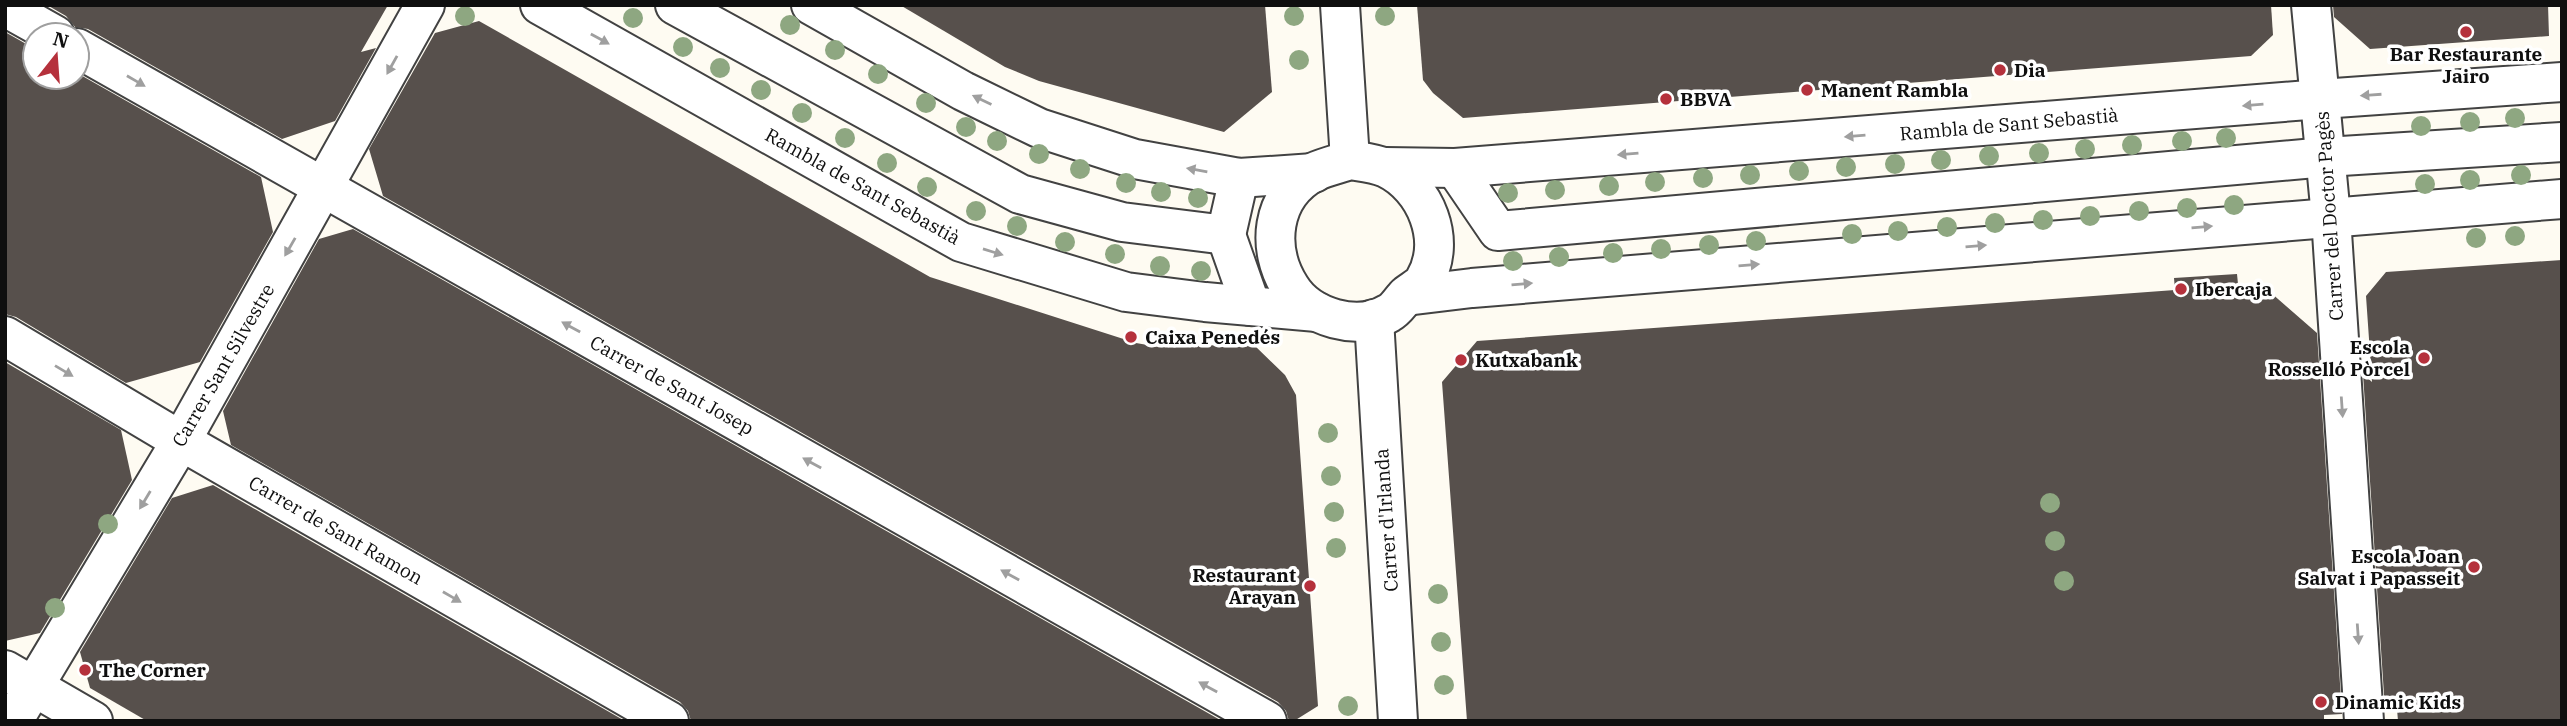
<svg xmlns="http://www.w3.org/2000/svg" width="2567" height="726" font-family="'IBM Plex Serif',serif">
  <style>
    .building { fill: #57504c }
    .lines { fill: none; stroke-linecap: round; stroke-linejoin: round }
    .minor-casing { stroke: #424242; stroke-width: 42 }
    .minor { stroke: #fff; stroke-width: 38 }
    .tree { fill: #8ea781 }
    .oneway { fill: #9f9f9f }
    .poi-dot { fill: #b5313c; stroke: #fff; stroke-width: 2.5 }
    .labels { text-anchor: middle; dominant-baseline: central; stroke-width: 7; stroke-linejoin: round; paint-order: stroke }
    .poi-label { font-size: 19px; font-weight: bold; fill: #0f0f0f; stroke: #fff; text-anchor: start }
    .street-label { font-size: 19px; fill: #0f0f0f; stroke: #fff }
  </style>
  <rect width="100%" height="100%" fill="#fefbf2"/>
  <g class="building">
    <path d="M47,5H388L361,52L376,48L335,121L282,139L88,29L75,27L66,16Z"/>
    <path d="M900,5H1265L1272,92L1224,132L1039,81L1005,67Z"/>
    <path d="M1417,5H2271L2273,35L2251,56L1463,118L1433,93L1423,80Z"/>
    <path d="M2333,5H2548L2549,36L2370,49L2334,17Z"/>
    <path d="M479,21L930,277L1136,343L1159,347L1253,344L1285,375L1296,395L1318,706L1294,721H1289L1286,711L1278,702L383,196L369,149L435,33Z"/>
    <path d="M5,32L35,49V77H77V73L261,177L273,232L200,362L126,383L16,317L5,314Z"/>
    <path d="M353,229L1222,721H691L688,711L680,702L231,445L223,411L319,239Z"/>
    <path d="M2562,260V721H2398L2397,709L2385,710L2363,374L2372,382L2366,296L2386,272Z"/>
    <path d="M2237,274L2238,284L2270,292L2317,333L2342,714L2324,715V721H1467L1442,382L1477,341L2175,290L2174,278Z"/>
    <path d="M5,362L121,430L132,480L40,633L5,641Z"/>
    <path d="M213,485L625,721H147L90,688L80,652L172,498Z"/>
  </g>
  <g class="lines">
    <g class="minor-casing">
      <g id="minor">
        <path d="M540,5L961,242L1126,292L1205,302L1317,312"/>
        <path d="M675,5L1020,194L1122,222L1226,235L1239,178"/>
        <path d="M811,5L963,91L1039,128L1135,159L1239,178L1314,173"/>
        <path d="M1340,5L1350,160"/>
        <path d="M2311,5L2331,217L2364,721"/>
        <path d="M5,7L55,35"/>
        <path d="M77,48L1267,721"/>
        <path d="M1350,160C1362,162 1375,163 1386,168C1426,187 1448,241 1424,281C1421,286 1413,290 1408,294C1401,300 1397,309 1389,313C1358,332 1309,318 1290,287C1266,249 1270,196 1314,172C1325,167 1338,164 1350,160Z"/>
        <path d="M1385,167L1455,168L2321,99L2562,82"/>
        <path d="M1455,168L1498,231L2326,157L2562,142"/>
        <path d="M1226,235L1251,306"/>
        <path d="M1406,296L1472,288L2562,199"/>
        <path d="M1374,319L1398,721"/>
        <path d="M5,336L181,441L669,721"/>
        <path d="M5,670L93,721"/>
        <path d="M13,721L181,441L425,5"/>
      </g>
    </g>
    <use href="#minor" class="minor"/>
  </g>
  <g class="tree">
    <circle cx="465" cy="16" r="10"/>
    <circle cx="1294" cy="16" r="10"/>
    <circle cx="1385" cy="16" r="10"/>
    <circle cx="633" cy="18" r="10"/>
    <circle cx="790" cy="25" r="10"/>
    <circle cx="683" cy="47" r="10"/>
    <circle cx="835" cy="50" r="10"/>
    <circle cx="1299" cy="60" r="10"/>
    <circle cx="720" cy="68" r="10"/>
    <circle cx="878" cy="74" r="10"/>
    <circle cx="761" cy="90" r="10"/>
    <circle cx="926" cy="103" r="10"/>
    <circle cx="802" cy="113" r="10"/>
    <circle cx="2515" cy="118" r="10"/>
    <circle cx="2470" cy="122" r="10"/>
    <circle cx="2421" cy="126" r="10"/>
    <circle cx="966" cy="127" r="10"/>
    <circle cx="845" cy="138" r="10"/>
    <circle cx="2226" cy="138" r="10"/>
    <circle cx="997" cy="141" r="10"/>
    <circle cx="2182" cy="141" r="10"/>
    <circle cx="2132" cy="145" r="10"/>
    <circle cx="2085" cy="149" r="10"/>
    <circle cx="2039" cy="153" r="10"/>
    <circle cx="1039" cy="154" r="10"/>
    <circle cx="1989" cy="156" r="10"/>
    <circle cx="1941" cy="160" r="10"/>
    <circle cx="887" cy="163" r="10"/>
    <circle cx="1895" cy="164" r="10"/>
    <circle cx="1846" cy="167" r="10"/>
    <circle cx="1080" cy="169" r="10"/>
    <circle cx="1799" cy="171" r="10"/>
    <circle cx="1750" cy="175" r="10"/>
    <circle cx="2521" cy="175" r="10"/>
    <circle cx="1703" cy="178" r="10"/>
    <circle cx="2470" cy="180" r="10"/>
    <circle cx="1655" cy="182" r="10"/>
    <circle cx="1126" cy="183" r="10"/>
    <circle cx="2425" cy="184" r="10"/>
    <circle cx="1609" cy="186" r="10"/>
    <circle cx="927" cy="187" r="10"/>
    <circle cx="1555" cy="190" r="10"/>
    <circle cx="1161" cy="192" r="10"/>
    <circle cx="1508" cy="193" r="10"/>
    <circle cx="1198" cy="198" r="10"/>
    <circle cx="2234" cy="205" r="10"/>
    <circle cx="2187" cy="208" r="10"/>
    <circle cx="976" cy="211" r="10"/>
    <circle cx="2139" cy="211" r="10"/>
    <circle cx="2090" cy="216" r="10"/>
    <circle cx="2043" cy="220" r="10"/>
    <circle cx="1995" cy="223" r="10"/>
    <circle cx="1017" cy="226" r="10"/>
    <circle cx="1947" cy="227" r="10"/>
    <circle cx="1898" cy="231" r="10"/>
    <circle cx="1852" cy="234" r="10"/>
    <circle cx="2515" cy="236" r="10"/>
    <circle cx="2476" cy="238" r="10"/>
    <circle cx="1756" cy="241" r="10"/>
    <circle cx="1065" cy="242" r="10"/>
    <circle cx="1709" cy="245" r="10"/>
    <circle cx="1661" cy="249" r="10"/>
    <circle cx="1613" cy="253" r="10"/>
    <circle cx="1115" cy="254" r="10"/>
    <circle cx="1559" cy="257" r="10"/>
    <circle cx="1513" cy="261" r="10"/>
    <circle cx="1160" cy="266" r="10"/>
    <circle cx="1201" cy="271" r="10"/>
    <circle cx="1328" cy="433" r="10"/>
    <circle cx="1331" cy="476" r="10"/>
    <circle cx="2050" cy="503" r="10"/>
    <circle cx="1334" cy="512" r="10"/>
    <circle cx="108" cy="524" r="10"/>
    <circle cx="2055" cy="541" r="10"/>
    <circle cx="1336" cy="548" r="10"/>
    <circle cx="2064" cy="581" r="10"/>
    <circle cx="1438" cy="594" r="10"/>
    <circle cx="55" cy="608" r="10"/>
    <circle cx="1441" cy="642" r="10"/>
    <circle cx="1444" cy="685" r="10"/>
    <circle cx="1348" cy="706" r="10"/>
  </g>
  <defs><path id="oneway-solid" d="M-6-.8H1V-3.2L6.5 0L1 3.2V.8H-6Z" transform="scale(1.75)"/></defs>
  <g class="oneway">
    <use href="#oneway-solid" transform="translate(600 39) rotate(29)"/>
    <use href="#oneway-solid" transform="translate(392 65) rotate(119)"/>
    <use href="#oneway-solid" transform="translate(136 81) rotate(30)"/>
    <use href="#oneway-solid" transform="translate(2371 95) rotate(176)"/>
    <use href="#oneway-solid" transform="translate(982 100) rotate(-154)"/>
    <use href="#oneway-solid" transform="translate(2253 105) rotate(175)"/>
    <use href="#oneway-solid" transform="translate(1855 136) rotate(175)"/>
    <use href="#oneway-solid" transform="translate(1628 154) rotate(175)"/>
    <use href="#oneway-solid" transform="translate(1197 170) rotate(-170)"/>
    <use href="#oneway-solid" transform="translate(2202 227) rotate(-5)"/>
    <use href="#oneway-solid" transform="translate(1976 246) rotate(-5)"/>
    <use href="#oneway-solid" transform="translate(290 247) rotate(120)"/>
    <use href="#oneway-solid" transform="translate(993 252) rotate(17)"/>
    <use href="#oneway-solid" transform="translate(1749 265) rotate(-5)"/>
    <use href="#oneway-solid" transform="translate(1522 284) rotate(-5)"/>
    <use href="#oneway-solid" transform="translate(571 327) rotate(-151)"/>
    <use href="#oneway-solid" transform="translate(64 371) rotate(31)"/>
    <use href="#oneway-solid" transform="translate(2342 407) rotate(86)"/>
    <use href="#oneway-solid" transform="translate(812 463) rotate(-151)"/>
    <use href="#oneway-solid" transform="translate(145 500) rotate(121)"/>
    <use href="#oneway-solid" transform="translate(1010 575) rotate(-151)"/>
    <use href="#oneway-solid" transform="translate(452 597) rotate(30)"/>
    <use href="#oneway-solid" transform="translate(2358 634) rotate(86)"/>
    <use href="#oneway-solid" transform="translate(1208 687) rotate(-151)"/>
  </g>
  <g class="poi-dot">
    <circle cx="2466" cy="32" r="7"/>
    <circle cx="2000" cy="70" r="7"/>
    <circle cx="1807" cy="90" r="7"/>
    <circle cx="1666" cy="99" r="7"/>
    <circle cx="2181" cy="289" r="7"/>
    <circle cx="1131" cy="337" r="7"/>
    <circle cx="2424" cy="358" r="7"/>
    <circle cx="1461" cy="360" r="7"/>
    <circle cx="2474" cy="567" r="7"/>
    <circle cx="1310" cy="586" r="7"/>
    <circle cx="85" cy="670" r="7"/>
    <circle cx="2321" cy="702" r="7"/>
  </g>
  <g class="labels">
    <g class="poi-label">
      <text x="2466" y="54" text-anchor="middle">Bar Restaurante<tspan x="2466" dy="22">Jairo</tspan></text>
      <text x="2014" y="70">Dia</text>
      <text x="1821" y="90">Manent Rambla</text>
      <text x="1680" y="99">BBVA</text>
      <text x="2195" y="289">Ibercaja</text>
      <text x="1145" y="337">Caixa Penedés</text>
      <text x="2410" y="347" text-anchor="end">Escola<tspan x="2410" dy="22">Rosselló Pòrcel</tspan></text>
      <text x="1475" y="360">Kutxabank</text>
      <text x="2460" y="556" text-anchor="end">Escola Joan<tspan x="2460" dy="22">Salvat i Papasseit</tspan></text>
      <text x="1296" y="575" text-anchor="end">Restaurant<tspan x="1296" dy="22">Arayan</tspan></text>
      <text x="99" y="670">The Corner</text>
      <text x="2335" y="702">Dinamic Kids</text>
    </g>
    <g class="street-label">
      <text transform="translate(2009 124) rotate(-5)">Rambla de Sant Sebastià</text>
      <text transform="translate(863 186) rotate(29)">Rambla de Sant Sebastià</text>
      <text transform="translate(2329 216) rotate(-94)">Carrer del Doctor Pagès</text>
      <text transform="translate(223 365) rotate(-60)">Carrer Sant Silvestre</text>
      <text transform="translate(672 385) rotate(29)">Carrer de Sant Josep</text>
      <text transform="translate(1386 520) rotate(-94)">Carrer d'Irlanda</text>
      <text transform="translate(336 530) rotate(30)">Carrer de Sant Ramon</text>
    </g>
  </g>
  <rect width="2567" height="726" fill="none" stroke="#0f0f0f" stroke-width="14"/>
  <g transform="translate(56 56) rotate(17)"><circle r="33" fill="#ffffff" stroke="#9f9f9f" stroke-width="2"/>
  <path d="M0-5L12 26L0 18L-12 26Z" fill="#b5313c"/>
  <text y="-10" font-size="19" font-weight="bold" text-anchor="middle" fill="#0f0f0f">N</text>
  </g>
</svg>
